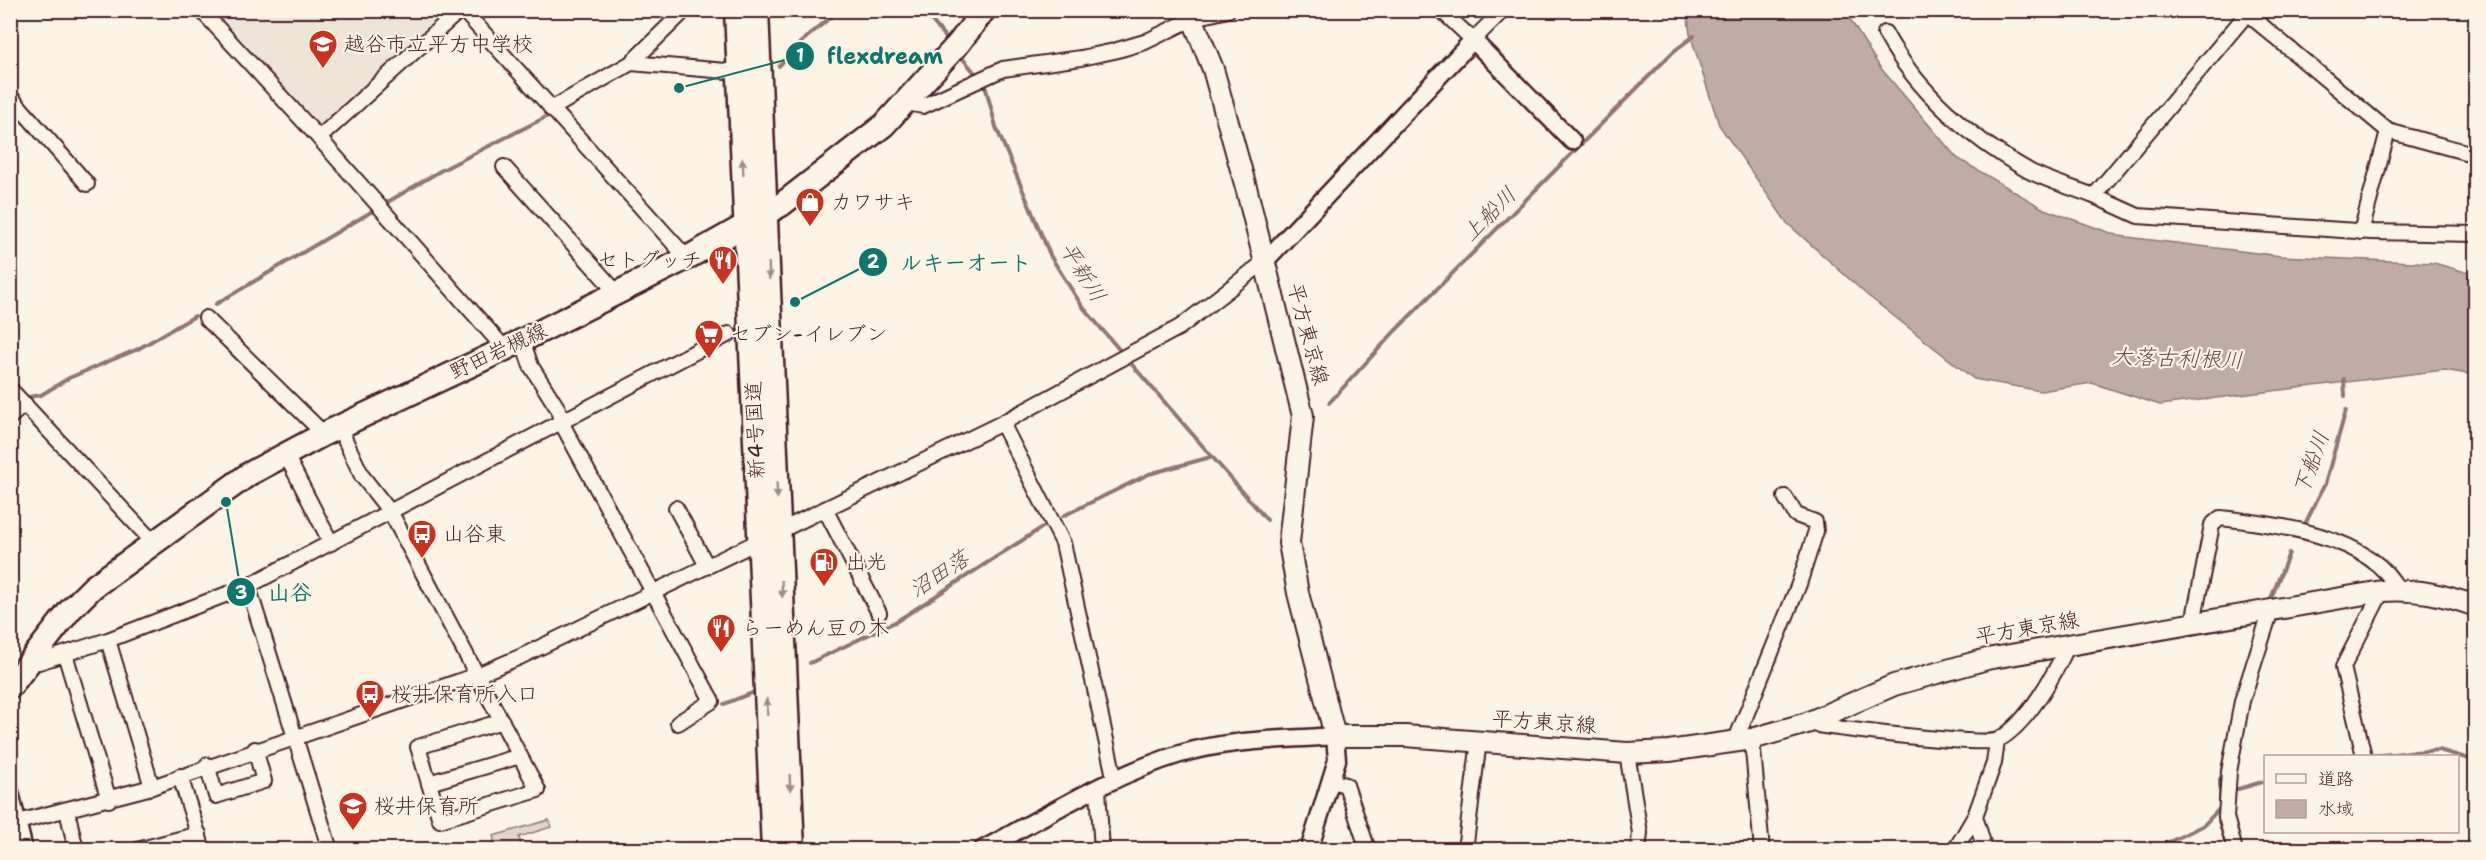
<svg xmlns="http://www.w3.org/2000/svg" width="2486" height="860" font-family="'Shantell Sans','Klee One',sans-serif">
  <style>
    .built { fill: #eee5d7 }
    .green { fill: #e2d5ca; stroke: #967a7a; stroke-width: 1.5 }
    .water { fill: #c0aca5; stroke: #917474; stroke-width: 1.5 }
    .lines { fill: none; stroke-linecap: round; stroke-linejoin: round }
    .stream { stroke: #917474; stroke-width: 4 }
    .minor-casing { stroke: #4a1f2b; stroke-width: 18 }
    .tertiary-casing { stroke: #4a1f2b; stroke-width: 21 }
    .secondary-casing { stroke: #4a1f2b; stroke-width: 24 }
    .primary-casing { stroke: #4a1f2b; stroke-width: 27 }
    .trunk-casing { stroke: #4a1f2b; stroke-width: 27 }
    .minor { stroke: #fcf5e5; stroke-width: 14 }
    .tertiary { stroke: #fcf5e5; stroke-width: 16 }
    .secondary { stroke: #fcf5e5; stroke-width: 20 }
    .primary { stroke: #fcf5e5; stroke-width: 22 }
    .trunk { stroke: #fcf5e5; stroke-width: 22 }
    .oneway { fill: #a38a88 }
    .labels { text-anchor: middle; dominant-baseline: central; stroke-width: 4.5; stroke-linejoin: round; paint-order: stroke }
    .poi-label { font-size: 21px; fill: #4a1f2b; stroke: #fcf5e5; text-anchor: start }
    .street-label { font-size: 21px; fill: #4a1f2b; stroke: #fcf5e5 }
    .water-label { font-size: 22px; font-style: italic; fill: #6d4950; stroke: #fcf5e5 }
    .leader { fill: none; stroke: #0f766e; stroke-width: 2 }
    .callout-dot { fill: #0f766e; stroke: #fcf5e5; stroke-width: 2 }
    .mark-label { font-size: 18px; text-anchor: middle; font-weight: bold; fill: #fff }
    .callout-label { font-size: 22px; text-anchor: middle; font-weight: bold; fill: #0f766e; stroke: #fcf5e5; stroke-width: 4.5; stroke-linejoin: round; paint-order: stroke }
  </style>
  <rect width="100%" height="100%" fill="#fcf5e5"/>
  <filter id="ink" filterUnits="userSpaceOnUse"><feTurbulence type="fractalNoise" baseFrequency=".0167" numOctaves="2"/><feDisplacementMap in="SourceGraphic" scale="12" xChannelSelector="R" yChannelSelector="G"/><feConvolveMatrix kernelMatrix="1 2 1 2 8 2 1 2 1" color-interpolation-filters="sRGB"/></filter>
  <g filter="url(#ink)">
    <path class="built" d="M448,10L319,127H313L209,11Z"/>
    <path class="green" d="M549,820L551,827L519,837L522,849H496L493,836Z"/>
    <path class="water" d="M1687,11H1845L1879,66L1957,158L2044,209L2119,236L2281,256L2434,263L2462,271L2475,272V375L2444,370L2160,405L2092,383L2041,391L1974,379L1867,295L1787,223L1719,125L1690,34Z"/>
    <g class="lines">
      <g class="stream">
        <path d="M923,10L950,43"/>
        <path d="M959,54L985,85L996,127L1051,257L1082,306L1123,354"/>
        <path d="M779,66L800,43L839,10"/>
        <path d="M216,304L440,171L546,117"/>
        <path d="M1128,360L1267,520"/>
        <path d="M2344,379L2345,396"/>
        <path d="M28,397L41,395L69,378L138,349L195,316"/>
        <path d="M1329,403L1395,331L1674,51L1694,36"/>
        <path d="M1063,516L1149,474L1211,457"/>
        <path d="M2304,526L2325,484L2346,410"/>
        <path d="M2270,601L2289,553"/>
        <path d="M810,663L897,621L1049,523"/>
        <path d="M724,704L752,693"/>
        <path d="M2368,756L2439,750L2476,761"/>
        <path d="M2222,770L2226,750"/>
        <path d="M2238,789L2266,781"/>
        <path d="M2220,810V779"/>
        <path d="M2219,821L2228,850"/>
        <path d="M2153,850L2204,825L2220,808"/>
      </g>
      <g class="minor-casing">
        <g id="minor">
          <path d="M201,10L319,138L505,349"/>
          <path d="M463,10L687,258"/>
          <path d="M1441,10L1473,40L1503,10"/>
          <path d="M2243,10L2388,131L2476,155"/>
          <path d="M1885,33C1917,92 1971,139 2029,171C2049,181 2073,188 2094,196L2250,10"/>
          <path d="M631,63L738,72"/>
          <path d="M10,96L87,184"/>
          <path d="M906,103L923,106L1003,69L1081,58L1114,51L1145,42L1194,18L1228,10"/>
          <path d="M551,109L631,63L685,10"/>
          <path d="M319,138L460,10"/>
          <path d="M504,167L617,293"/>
          <path d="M2094,196L2138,216L2371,232L2476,234"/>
          <path d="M2361,232L2388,131"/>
          <path d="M206,318L324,434"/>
          <path d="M522,340L531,366L558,409L561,422L712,701L678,723"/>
          <path d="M10,389L153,542"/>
          <path d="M10,417L25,404"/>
          <path d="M1002,423L1063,543L1115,781"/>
          <path d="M339,427L362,476L391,513L538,790L440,820L418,747L502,721"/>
          <path d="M285,453L331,543"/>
          <path d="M676,508L707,566"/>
          <path d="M825,509L879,613"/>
          <path d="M248,586L330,850"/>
          <path d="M2193,623L2212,525L2220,518C2275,524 2371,535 2398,590"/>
          <path d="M108,640L152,787"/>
          <path d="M65,654L109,800"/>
          <path d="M31,660L39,662L108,640L248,586L729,334"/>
          <path d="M1807,723C1829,728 1986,747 1998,740C2028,723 2054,675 2068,645"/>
          <path d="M1752,739L1762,850"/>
          <path d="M1735,742L1799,584L1816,531L1815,522L1796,515L1785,497"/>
          <path d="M1627,753L1640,833L1638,850"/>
          <path d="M2364,756L2343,667L2382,591"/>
          <path d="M207,765L216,796L264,781L255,749"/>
          <path d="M180,776L203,850"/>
          <path d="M1331,781L1346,785L1368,850"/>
          <path d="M429,783L520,756"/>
          <path d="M1098,790L1102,850"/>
          <path d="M67,810L76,850"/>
          <path d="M18,822L152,787L477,675L520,657L1002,423L1180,327L1264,262"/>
          <path d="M137,850L199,834"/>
          <path d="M1465,850L1479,741"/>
          <path d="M1955,850L1975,816"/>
          <path d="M1985,850L1975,816L1994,763L1997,741"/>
          <path d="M2235,850L2226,817L2229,772L2242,701L2271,610"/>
        </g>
      </g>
      <g class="tertiary-casing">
        <g id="tertiary">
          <path d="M1264,262L1473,40L1572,141"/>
          <path d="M10,792L24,850"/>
          <path d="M982,850C1046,816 1111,775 1180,754C1229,739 1284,740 1335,736L1337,760L1309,850"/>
        </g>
      </g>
      <g class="secondary-casing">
        <path id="secondary" d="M1189,10L1213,69L1247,191L1303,416L1289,543L1298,593L1335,736H1405L1627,753L1669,751L1752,739L1807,723L1894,685L1987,659L2382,591C2418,589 2441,594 2476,606"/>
      </g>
      <g class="primary-casing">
        <path id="primary" d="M10,687L70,610L93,587L249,474L324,434L505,349L687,258L781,205L884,125L959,43L984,10"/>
      </g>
      <g class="trunk-casing">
        <g id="trunk">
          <path d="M736,10L773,850"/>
          <path d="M757,10L793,850"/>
        </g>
      </g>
      <use href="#minor" class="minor"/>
      <use href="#tertiary" class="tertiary"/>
      <use href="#secondary" class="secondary"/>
      <use href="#primary" class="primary"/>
      <use href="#trunk" class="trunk"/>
    </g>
    <defs><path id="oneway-solid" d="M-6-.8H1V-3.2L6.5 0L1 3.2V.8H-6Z" transform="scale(1.5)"/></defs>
    <g class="oneway">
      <use href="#oneway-solid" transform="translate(743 167) rotate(-93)"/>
      <use href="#oneway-solid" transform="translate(769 271) rotate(88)"/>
      <use href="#oneway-solid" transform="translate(777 490) rotate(87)"/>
      <use href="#oneway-solid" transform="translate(782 589) rotate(87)"/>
      <use href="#oneway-solid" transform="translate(767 707) rotate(-92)"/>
      <use href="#oneway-solid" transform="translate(790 783) rotate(87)"/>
    </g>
  </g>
  <defs>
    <g id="school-pin" transform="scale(1.5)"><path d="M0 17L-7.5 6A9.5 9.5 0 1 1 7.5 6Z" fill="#c8321e" stroke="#fcf5e5"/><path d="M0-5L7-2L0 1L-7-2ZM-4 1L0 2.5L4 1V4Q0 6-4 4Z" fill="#fff"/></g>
    <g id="shop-pin" transform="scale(1.5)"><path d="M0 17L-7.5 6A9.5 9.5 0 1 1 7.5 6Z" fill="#c8321e" stroke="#fcf5e5"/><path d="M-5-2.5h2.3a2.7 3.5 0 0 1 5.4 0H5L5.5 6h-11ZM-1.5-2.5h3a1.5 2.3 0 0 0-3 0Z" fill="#fff"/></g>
    <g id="restaurant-pin" transform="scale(1.5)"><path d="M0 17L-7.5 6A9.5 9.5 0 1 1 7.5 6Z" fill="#c8321e" stroke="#fcf5e5"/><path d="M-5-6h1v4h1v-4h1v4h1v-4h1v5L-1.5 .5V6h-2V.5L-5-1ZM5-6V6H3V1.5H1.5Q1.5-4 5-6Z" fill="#fff"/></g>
    <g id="supermarket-pin" transform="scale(1.5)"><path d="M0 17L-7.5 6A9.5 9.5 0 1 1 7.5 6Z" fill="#c8321e" stroke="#fcf5e5"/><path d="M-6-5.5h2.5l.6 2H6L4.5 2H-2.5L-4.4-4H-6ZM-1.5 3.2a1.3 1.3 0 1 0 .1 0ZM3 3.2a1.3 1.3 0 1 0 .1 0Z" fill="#fff"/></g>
    <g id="bus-pin" transform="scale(1.5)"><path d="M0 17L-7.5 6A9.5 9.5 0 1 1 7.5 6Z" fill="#c8321e" stroke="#fcf5e5"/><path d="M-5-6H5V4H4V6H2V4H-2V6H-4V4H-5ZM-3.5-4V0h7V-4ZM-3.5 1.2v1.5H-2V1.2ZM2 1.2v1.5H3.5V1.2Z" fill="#fff"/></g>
    <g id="fuel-pin" transform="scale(1.5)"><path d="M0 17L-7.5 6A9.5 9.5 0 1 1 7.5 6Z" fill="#c8321e" stroke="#fcf5e5"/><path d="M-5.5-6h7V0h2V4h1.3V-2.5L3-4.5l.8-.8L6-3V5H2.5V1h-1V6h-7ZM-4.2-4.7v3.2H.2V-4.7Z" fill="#fff"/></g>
  </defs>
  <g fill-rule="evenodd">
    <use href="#school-pin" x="323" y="44"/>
    <use href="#shop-pin" x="810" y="202"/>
    <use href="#restaurant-pin" x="723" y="260"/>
    <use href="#supermarket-pin" x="709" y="334"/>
    <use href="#bus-pin" x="422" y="534"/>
    <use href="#fuel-pin" x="824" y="562"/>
    <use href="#restaurant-pin" x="721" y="628"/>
    <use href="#bus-pin" x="370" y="694"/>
    <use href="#school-pin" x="353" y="806"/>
  </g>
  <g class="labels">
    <g class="poi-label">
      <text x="344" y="44">越谷市立平方中学校</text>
      <text x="831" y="202">カワサキ</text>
      <text x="702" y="260" text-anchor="end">セトグッチ</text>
      <text x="730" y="334">セブン-イレブン</text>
      <text x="443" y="534">山谷東</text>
      <text x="845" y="562">出光</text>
      <text x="742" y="628">らーめん豆の木</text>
      <text x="391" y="694">桜井保育所入口</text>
      <text x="374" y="806">桜井保育所</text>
    </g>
    <g class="street-label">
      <text transform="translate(1308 334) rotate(75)">平方東京線</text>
      <text transform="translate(498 351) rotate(-25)">野田岩槻線</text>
      <text transform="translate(755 430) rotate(-92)">新4号国道</text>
      <text transform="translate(2027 628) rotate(-10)">平方東京線</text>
      <text transform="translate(1544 722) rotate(4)">平方東京線</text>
    </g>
    <g class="water-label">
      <text transform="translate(1489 214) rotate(-45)">上船川</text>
      <text transform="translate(1083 272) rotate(58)">平新川</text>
      <text transform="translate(2177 358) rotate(2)">大落古利根川</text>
      <text transform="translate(2311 463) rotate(-70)">下船川</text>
      <text transform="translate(939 574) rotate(-33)">沼田落</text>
    </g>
  </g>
  <path class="leader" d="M679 88L800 56M795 302L873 262M226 502L241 592"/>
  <g class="callout-dot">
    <circle cx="679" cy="88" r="6"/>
    <circle cx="795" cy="302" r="6"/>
    <circle cx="226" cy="502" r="6"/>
    <circle cx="800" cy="56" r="15"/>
    <circle cx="873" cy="262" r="15"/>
    <circle cx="241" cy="592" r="15"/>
  </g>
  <g class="mark-label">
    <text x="800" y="62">1</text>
    <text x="873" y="268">2</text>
    <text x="241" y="599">3</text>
  </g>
  <g class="callout-label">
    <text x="885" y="64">flexdream</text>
    <text x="966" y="270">ルキーオート</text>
    <text x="290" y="600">山谷</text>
  </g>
  <rect width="2486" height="860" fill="none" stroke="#fcf5e5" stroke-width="36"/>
  <rect x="18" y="18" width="2450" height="824" fill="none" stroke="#4a1f2b" stroke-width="2" filter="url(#ink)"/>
  <rect x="2264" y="755" width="195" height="78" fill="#fcf5e5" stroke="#b59f9b" stroke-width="1.5"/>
  <rect x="2276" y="774" width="30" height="9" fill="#fcf5e5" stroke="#b59f9b" stroke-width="1.5"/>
  <text x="2318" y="785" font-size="18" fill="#4a1f2b">道路</text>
  <rect x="2276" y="800" width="30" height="18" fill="#c0aca5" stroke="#b59f9b" stroke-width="1.5"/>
  <text x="2318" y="815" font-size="18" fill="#4a1f2b">水域</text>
</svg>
